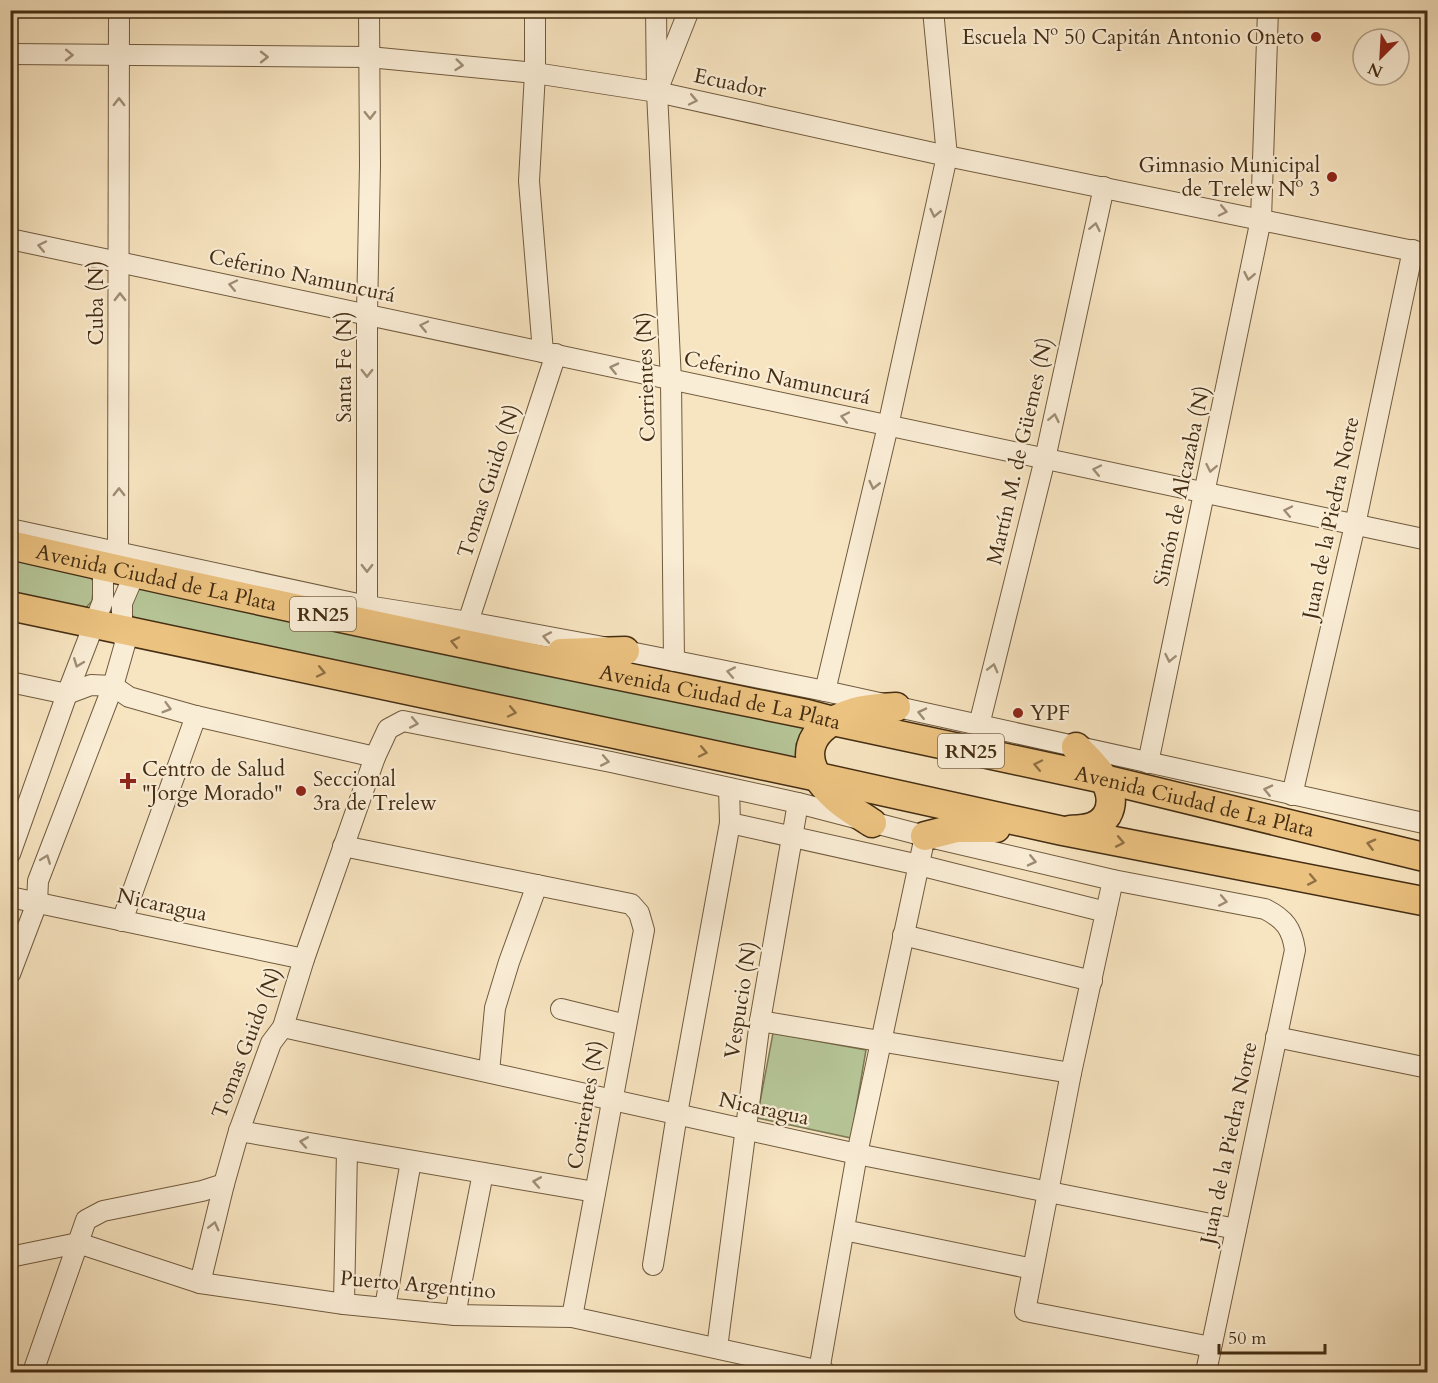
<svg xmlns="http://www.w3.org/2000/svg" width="1438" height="1383" font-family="Cardo,serif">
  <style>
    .green { fill: #b6c597; stroke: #7d7954; stroke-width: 1.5 }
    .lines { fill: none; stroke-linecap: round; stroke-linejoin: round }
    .minor-casing { stroke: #715b3e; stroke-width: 22 }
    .highway-casing { stroke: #442d12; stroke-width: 31 }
    .minor { stroke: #faedd6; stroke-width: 20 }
    .highway { stroke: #ecc280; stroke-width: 28 }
    .oneway { stroke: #9f8d74 }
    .oneway2 { stroke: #907044 }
    .poi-dot { fill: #8f2418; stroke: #faedd6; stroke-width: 2 }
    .labels { text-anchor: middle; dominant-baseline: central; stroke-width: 4.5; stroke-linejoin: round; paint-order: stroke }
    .shield { fill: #faedd6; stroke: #7b674d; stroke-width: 1.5 }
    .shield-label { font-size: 20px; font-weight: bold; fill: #442d12 }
    .poi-label { font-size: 21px; fill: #442d12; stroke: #faedd6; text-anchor: start }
    .street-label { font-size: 21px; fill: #442d12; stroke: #faedd6 }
  </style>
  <rect width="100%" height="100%" fill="#f7e4c0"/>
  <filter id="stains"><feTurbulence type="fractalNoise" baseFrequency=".00333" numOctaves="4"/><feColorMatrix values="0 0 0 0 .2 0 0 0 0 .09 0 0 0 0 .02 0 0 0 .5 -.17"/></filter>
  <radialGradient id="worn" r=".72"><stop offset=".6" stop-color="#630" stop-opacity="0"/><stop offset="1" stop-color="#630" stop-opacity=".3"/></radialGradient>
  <g class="green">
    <path d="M11,556L85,571L94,582L92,601L82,612L11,596Z"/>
    <path d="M146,584L814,723L796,744L803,765L138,625L130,611L133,594Z"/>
    <path d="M773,1033L866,1050L851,1138L757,1118Z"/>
  </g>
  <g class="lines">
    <g class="minor-casing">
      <g id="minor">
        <path d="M535,10V73L529,181L543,352"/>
        <path d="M656,10L657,92L671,381L674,661"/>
        <path d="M10,54L369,57L535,73L657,92L947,156L1428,254"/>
        <path d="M661,81L689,10"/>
        <path d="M10,239L1428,540"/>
        <path d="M10,529L367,606L468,622L625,651L825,691L1428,824"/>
        <path d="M118,551L119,10"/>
        <path d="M367,606V314L370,165L369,10"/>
        <path d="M468,622L556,354"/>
        <path d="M10,682L67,694L91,685L113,686L129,697L196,716L375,757"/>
        <path d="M825,691L888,426L947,156L933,10"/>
        <path d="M979,725L1045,459L1104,187"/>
        <path d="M1148,763L1261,219L1268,10"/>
        <path d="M1292,795L1355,525L1413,250"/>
        <path d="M730,823L919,865L1106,912"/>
        <path d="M343,846L631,904L639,913L644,930L572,1317"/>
        <path d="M10,854L67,694L103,601V567L110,559"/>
        <path d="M1113,880L1071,1073L1025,1311L1211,1347"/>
        <path d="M10,897L304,959"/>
        <path d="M122,921L196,716"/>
        <path d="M903,935L1092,981"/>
        <path d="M10,974L37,903L38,881L113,686L125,644L122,630V603L135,573L128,564"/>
        <path d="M561,1009L626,1025"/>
        <path d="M760,1021L1071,1073"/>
        <path d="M283,1027L857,1154L1236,1229"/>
        <path d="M1276,1037L1428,1068"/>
        <path d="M489,1072L495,1008L509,962L537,885"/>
        <path d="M239,1131L595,1192"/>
        <path d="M844,1230L1033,1269"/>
        <path d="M10,1257L78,1243L200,1283L344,1304L455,1315L572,1317L825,1372"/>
        <path d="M653,1265L677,1114L730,823L729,788"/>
        <path d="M200,1283L224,1184L239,1131L271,1043L283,1027L304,959L375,757L388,729L403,721L611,762L798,803L925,836L1113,880L1265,909C1285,919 1292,929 1295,950L1206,1372"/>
        <path d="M344,1304L347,1150"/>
        <path d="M385,1307L411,1161"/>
        <path d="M455,1315L483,1173"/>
        <path d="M717,1348L760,1021L798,803"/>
        <path d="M819,1371L857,1154L925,836"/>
        <path d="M33,1372L86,1220L103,1211L202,1191L224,1184"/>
      </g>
    </g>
    <g class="highway-casing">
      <g id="highway">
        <path id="s1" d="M10,545C275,606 541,660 807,714L833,721L1104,779L1428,858"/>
        <path d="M10,606L818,777L1063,831L1428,902"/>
        <path d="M561,653L625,651"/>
        <path d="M872,823C859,814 845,807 834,796C795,760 805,727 855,712C868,708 883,708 896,707"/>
        <path d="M1070,830C1085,829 1098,829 1107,815C1121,789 1093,764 1076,747"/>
        <path d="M925,836L957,828H996"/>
      </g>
    </g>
    <use href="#minor" class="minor"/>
    <use href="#highway" class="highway"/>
  </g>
  <defs><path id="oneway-chevron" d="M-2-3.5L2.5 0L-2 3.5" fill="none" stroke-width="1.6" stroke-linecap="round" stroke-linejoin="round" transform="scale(1.5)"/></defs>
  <g class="oneway">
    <use href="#oneway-chevron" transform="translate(69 55) rotate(1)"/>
    <use href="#oneway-chevron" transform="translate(264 57)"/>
    <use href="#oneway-chevron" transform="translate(459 65) rotate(6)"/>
    <use href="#oneway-chevron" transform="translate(693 100) rotate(12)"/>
    <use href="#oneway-chevron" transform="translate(119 102) rotate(-90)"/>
    <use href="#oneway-chevron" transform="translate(370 115) rotate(89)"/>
    <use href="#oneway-chevron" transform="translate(1223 211) rotate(12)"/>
    <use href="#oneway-chevron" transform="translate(935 213) rotate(102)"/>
    <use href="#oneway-chevron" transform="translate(1095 227) rotate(-78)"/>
    <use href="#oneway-chevron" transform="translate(42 246) rotate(-168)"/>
    <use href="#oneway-chevron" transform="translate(1249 276) rotate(101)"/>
    <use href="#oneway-chevron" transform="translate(233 285) rotate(-168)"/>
    <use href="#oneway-chevron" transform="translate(120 297) rotate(-90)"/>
    <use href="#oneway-chevron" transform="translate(424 326) rotate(-168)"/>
    <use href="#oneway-chevron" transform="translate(614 368) rotate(-167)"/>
    <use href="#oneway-chevron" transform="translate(367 373) rotate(90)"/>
    <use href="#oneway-chevron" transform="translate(845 417) rotate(-168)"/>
    <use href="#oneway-chevron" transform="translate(1054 418) rotate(-78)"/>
    <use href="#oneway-chevron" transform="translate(1211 468) rotate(101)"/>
    <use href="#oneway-chevron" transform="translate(1097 470) rotate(-168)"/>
    <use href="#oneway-chevron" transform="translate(874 485) rotate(103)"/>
    <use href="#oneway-chevron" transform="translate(119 492) rotate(-90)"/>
    <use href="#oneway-chevron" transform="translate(1288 511) rotate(-168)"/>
    <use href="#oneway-chevron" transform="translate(367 568) rotate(90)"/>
    <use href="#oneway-chevron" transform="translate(547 637) rotate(-169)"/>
    <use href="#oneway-chevron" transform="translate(1170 658) rotate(102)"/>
    <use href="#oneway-chevron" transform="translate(78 663) rotate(111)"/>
    <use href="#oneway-chevron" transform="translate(993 668) rotate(-76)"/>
    <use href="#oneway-chevron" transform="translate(731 672) rotate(-169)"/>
    <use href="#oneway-chevron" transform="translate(167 708) rotate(16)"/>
    <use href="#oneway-chevron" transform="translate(922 713) rotate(-167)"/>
    <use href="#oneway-chevron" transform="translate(414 723) rotate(11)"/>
    <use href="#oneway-chevron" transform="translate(605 761) rotate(11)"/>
    <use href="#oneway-chevron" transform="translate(1268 790) rotate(-167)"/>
    <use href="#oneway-chevron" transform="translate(46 859) rotate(-69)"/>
    <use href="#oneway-chevron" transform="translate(1032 861) rotate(13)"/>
    <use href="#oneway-chevron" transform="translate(1223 901) rotate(11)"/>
    <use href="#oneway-chevron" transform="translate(304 1142) rotate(-170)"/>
    <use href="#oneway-chevron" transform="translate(537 1182) rotate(-170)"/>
    <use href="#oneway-chevron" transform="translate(214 1226) rotate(-76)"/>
  </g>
  <g class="oneway2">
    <use href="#oneway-chevron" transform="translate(455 642) rotate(-168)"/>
    <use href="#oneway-chevron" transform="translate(321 672) rotate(12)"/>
    <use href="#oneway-chevron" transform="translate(512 712) rotate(12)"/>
    <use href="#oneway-chevron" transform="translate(703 752) rotate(12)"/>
    <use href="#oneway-chevron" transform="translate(1038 765) rotate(-168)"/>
    <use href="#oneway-chevron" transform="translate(1120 842) rotate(11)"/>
    <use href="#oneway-chevron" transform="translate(1371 844) rotate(-166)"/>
    <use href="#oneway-chevron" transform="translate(1312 880) rotate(11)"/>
  </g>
  <g class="poi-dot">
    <circle cx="1316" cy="37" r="6"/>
    <circle cx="1332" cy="177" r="6"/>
    <circle cx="1018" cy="713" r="6"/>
    <path d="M125 772h6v6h6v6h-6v6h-6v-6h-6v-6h6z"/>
    <circle cx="301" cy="791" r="6"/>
  </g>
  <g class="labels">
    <g class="shield">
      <rect x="290" y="597" width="66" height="34" rx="4.5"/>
      <rect x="938" y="734" width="66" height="34" rx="4.5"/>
    </g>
    <g class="shield-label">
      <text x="323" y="614">RN25</text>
      <text x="971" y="751">RN25</text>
    </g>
    <g class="poi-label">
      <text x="1304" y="37" text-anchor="end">Escuela Nº 50 Capitán Antonio Oneto</text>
      <text x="1320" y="165" text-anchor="end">Gimnasio Municipal<tspan x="1320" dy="24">de Trelew Nº 3</tspan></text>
      <text x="1030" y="713">YPF</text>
      <text x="142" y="769">Centro de Salud<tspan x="142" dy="24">"Jorge Morado"</tspan></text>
      <text x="313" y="779">Seccional<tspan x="313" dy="24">3ra de Trelew</tspan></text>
    </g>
    <g class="street-label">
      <text transform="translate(730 83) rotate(12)">Ecuador</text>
      <text transform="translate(302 276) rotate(12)">Ceferino Namuncurá</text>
      <text transform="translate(96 303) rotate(-90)">Cuba (N)</text>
      <text transform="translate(344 367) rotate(-90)">Santa Fe (N)</text>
      <text transform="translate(646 377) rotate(-92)">Corrientes (N)</text>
      <text transform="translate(777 378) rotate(12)">Ceferino Namuncurá</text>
      <text transform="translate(1020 451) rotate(-77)">Martín M. de Güemes (N)</text>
      <text transform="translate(489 481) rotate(-72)">Tomas Guido (N)</text>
      <text transform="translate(1182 486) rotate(-78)">Simón de Alcazaba (N)</text>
      <text transform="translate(1331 518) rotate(-78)">Juan de la Piedra Norte</text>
      <text stroke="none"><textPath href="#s1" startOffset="150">Avenida Ciudad de La Plata</textPath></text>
      <text stroke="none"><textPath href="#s1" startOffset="726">Avenida Ciudad de La Plata</textPath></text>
      <text stroke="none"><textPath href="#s1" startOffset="1212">Avenida Ciudad de La Plata</textPath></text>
      <text transform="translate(162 905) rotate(12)">Nicaragua</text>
      <text transform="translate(741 1000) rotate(-81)">Vespucio (N)</text>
      <text transform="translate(247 1043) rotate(-69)">Tomas Guido (N)</text>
      <text transform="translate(586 1105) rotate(-80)">Corrientes (N)</text>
      <text transform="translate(764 1109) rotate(12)">Nicaragua</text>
      <text transform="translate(1229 1143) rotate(-78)">Juan de la Piedra Norte</text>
      <text transform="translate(418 1285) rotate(5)">Puerto Argentino</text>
    </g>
  </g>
  <rect width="1438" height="1383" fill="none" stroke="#f7e4c0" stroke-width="36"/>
  <rect x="12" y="12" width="1414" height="1359" fill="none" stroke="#442d12" stroke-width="3"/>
  <rect x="18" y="18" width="1402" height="1347" fill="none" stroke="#442d12" stroke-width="1.5"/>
  <g transform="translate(1381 57) rotate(204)"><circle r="28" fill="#faedd6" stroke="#b1a088" stroke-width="1.5"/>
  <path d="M0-4.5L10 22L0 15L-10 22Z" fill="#8f2418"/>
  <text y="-9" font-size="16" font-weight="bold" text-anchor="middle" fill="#442d12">N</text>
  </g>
  <path d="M1219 1344v9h106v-9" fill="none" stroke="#442d12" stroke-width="3"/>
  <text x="1228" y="1344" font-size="18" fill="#442d12" stroke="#faedd6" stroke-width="4.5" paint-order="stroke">50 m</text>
  <rect width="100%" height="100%" filter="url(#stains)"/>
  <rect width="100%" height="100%" fill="url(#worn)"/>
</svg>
